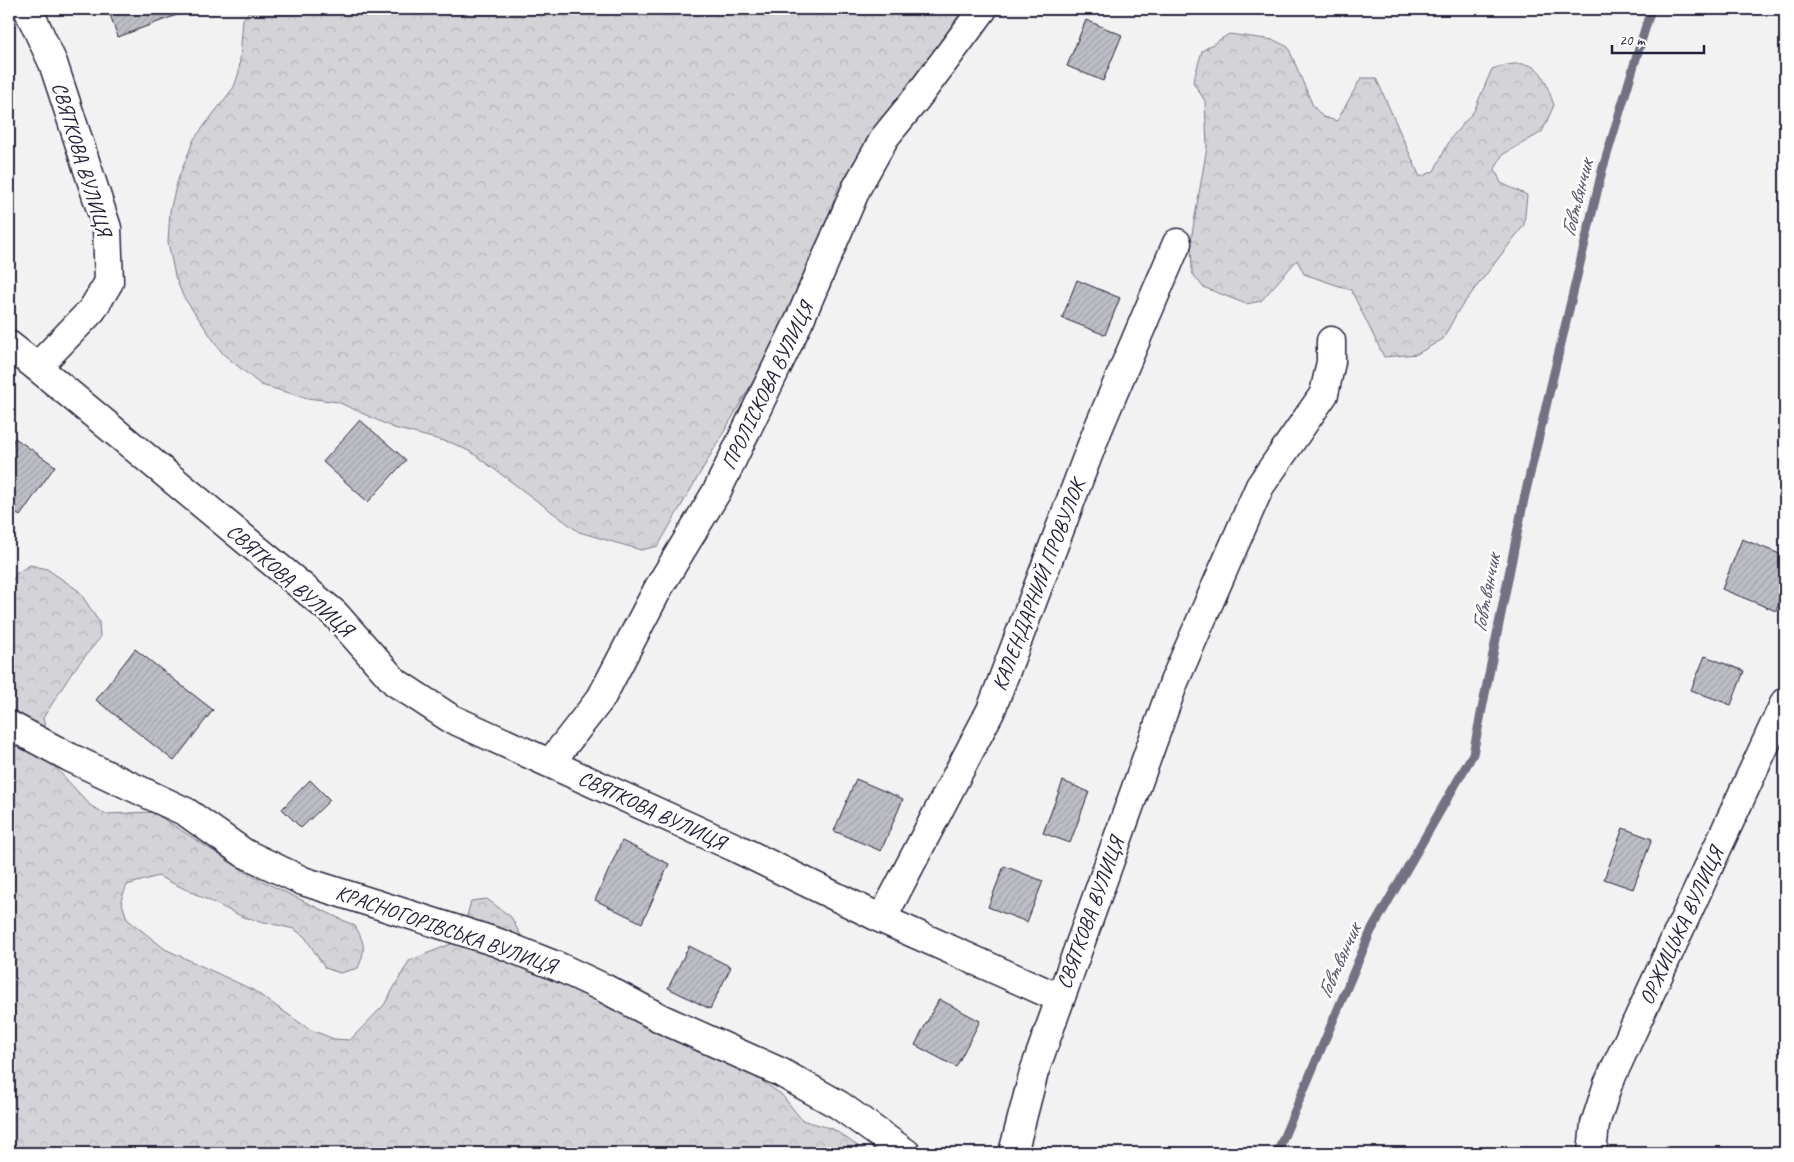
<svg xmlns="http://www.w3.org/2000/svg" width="1794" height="1162" font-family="Caveat,sans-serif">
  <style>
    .forest { fill: url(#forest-crowns); stroke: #7a7a8a }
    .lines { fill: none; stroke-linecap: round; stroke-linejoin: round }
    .stream { stroke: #727282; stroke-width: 9 }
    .building { fill: url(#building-hatch); stroke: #22223b }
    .minor-casing { stroke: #22223b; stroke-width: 31 }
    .minor { stroke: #fff; stroke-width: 28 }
    .labels { text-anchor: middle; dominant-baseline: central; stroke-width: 5; stroke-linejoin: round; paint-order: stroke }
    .street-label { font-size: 21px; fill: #22223b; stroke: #fff }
    .water-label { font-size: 22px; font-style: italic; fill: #58586b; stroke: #fff }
  </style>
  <defs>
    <pattern id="forest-crowns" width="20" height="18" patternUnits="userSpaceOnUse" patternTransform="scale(1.25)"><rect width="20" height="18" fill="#d3d3d8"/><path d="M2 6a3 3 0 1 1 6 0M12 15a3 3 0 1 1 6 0" fill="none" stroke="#b5b5ba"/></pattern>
    <pattern id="building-hatch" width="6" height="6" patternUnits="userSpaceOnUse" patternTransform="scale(1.25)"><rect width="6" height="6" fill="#bebec6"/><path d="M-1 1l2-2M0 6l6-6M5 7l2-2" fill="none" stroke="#a3a3ab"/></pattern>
  </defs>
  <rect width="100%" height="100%" fill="#f2f2f3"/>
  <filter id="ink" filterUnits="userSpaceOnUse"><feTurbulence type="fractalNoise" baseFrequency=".02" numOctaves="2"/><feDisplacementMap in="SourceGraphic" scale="10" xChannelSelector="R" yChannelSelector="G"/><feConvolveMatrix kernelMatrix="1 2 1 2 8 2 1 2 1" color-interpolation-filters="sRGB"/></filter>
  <g filter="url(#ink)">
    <g class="forest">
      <path d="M251,9H966L957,18L891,123L839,186L796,307L658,546L641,550L579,532L471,452L452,443L394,428L338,402L307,398L261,385L223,354L183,296L175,276L168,242L170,211L177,182L194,139L234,87L239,72L243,19Z"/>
      <path d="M1229,34L1274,40L1288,47L1313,106L1323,117L1337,121L1361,78H1376L1420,177L1434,171L1451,138L1474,111L1492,69C1508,64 1531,58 1542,75C1547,84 1550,95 1554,105L1542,132L1502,155L1495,169L1501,183L1527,195L1524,225L1458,311L1443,339L1417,354L1384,357L1351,290L1304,274L1297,260L1261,301L1246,304L1203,287L1192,273L1191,240L1207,147L1205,101L1193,82L1202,51Z"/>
      <path d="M30,565L47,569L79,591L99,622L100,638L73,671L43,718L54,766L91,806L106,814L153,812L252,876L355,926C365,943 366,950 358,968L340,973L325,968L305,937L294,929L243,917L158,876L127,885L121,900L127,919L165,949L253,990L309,1029L334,1039L350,1040L384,1005L409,961L453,943L463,931L471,901L487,899L511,917L539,970L751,1074L781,1094L802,1120L833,1129L868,1153H9V585L17,573Z"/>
    </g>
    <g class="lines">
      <path class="stream" d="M1277,1153L1371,931L1473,754L1524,499L1602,171L1651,9"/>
    </g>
    <g class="building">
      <path d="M108,9H180L182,13L118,37Z"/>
      <path d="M1086,20L1122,35L1103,81L1067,66Z"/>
      <path d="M1077,280L1120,298L1105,335L1062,318Z"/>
      <path d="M360,420L406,460L368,502L323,462Z"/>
      <path d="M15,438L55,466L20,516L9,509V448Z"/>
      <path d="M1742,539L1785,556V586L1776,611L1722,589Z"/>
      <path d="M135,649L213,710L174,761L96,700Z"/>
      <path d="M1705,656L1744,671L1731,705L1691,690Z"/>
      <path d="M856,779L903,799L881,851L834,831Z"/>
      <path d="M310,780L330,800L301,828L282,809Z"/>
      <path d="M1063,781L1089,792L1070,843L1043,833Z"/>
      <path d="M1623,828L1652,839L1633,889L1604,879Z"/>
      <path d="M622,841L669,864L642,923L595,900Z"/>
      <path d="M1004,866L1043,881L1027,922L988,907Z"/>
      <path d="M689,946L731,967L710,1009L668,988Z"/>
      <path d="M939,999L980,1021L956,1067L915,1045Z"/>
    </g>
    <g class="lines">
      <g class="minor-casing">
        <g id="minor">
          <path d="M28,9L53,63L107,228L109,282L92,310L37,367L335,614L395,682L450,718L734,847L882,919L1059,998"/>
          <path d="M9,345L37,367"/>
          <path d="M9,725L69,757L186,812L244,853L303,881L496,942L559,967L604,988L662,1019L780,1072L839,1105L906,1153"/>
          <path d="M550,763L601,698L659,587L717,491L800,319L857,187L885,137L916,99L983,9"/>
          <path d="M882,919L991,710L1098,429L1177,243"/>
          <path d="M1013,1153L1034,1072L1174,682L1260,486L1324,394L1331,362V341"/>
          <path d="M1592,1153L1595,1124L1608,1084L1785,702"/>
        </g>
      </g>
      <use href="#minor" class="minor"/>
    </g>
  </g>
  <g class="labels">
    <g class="street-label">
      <text transform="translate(82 159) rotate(73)">СВЯТКОВА ВУЛИЦЯ</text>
      <text transform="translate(767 386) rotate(-64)">ПРОЛІСКОВА ВУЛИЦЯ</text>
      <text transform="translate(290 580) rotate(41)">СВЯТКОВА ВУЛИЦЯ</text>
      <text transform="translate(1038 585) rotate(-69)">КАЛЕНДАРНИЙ ПРОВУЛОК</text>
      <text transform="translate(652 810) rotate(25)">СВЯТКОВА ВУЛИЦЯ</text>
      <text transform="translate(1090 913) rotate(-70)">СВЯТКОВА ВУЛИЦЯ</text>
      <text transform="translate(1681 926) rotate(-65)">ОРЖИЦЬКА ВУЛИЦЯ</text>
      <text transform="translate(446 929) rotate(19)">КРАСНОГОРІВСЬКА ВУЛИЦЯ</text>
    </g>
    <g class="water-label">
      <text transform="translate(1577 198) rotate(-76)">Говтвянчик</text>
      <text transform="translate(1486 593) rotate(-79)">Говтвянчик</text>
      <text transform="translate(1339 961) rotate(-66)">Говтвянчик</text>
    </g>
  </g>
  <rect width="1794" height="1162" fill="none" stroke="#fff" stroke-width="30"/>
  <rect x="15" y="15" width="1764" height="1132" fill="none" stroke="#22223b" stroke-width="2" filter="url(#ink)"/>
  <path d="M1612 45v8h92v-8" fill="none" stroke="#22223b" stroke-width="2.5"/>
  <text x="1619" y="45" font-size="15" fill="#22223b" stroke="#ffffff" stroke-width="4" paint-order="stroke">20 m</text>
</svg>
